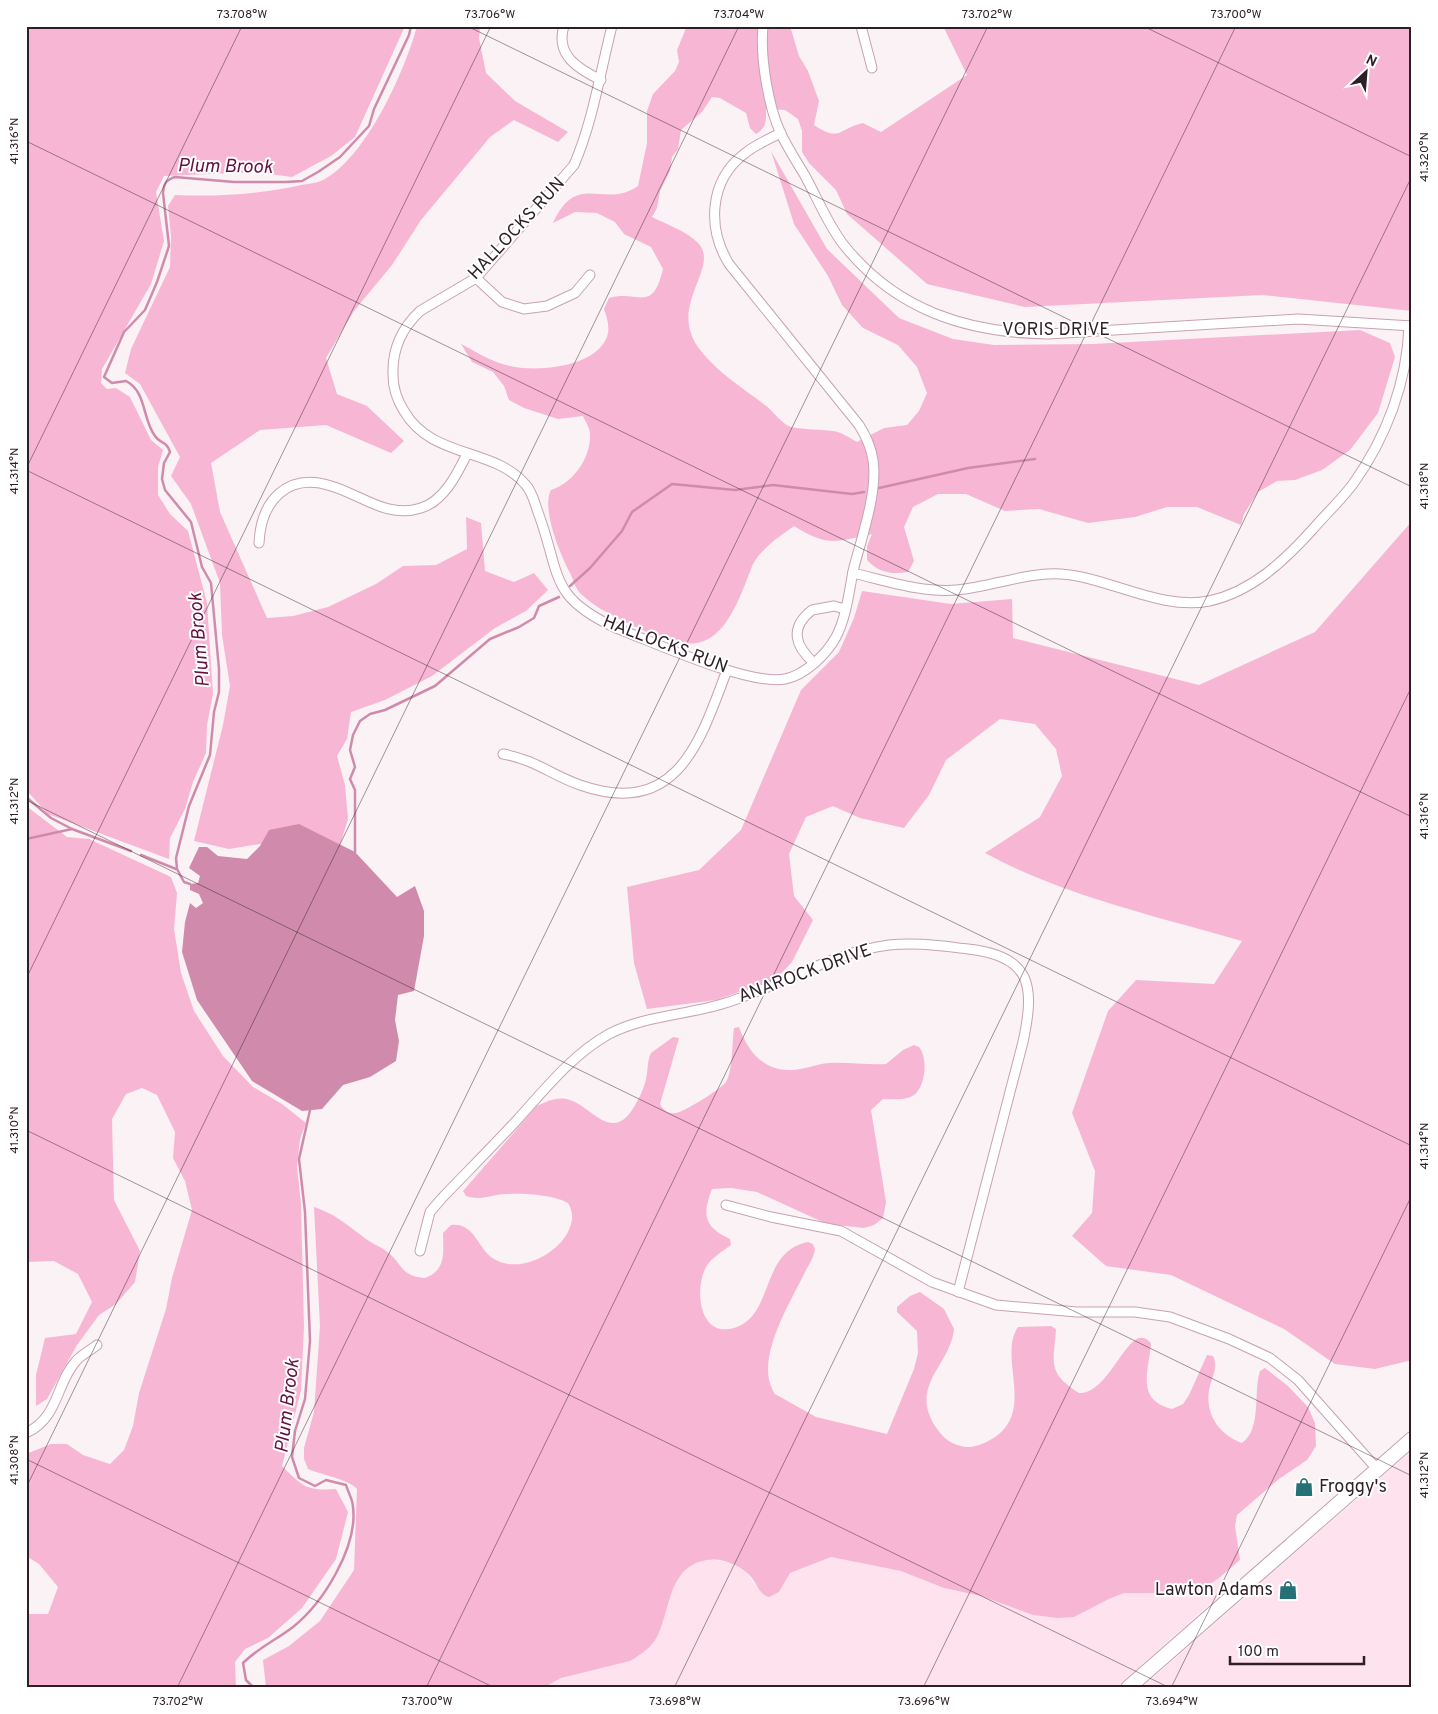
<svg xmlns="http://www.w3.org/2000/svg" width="1438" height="1714" font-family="Overpass,sans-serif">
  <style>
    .built { fill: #fee2ee }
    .green { fill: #f8b6d5 }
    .water { fill: #d08bac }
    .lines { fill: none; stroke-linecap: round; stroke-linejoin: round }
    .stream { stroke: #d08bac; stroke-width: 2.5 }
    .street-casing { stroke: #c7a2b3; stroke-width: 11 }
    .primary-casing { stroke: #c7a2b3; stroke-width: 16 }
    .street { stroke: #fff; stroke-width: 9 }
    .primary { stroke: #fff; stroke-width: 14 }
    .ticks { fill: none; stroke: #2d1f26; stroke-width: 1; stroke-opacity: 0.45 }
    .labels { text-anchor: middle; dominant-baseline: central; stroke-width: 4; stroke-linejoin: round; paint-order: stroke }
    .street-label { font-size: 18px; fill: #2d1f26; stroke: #fff }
    .poi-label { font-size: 18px; fill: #2d1f26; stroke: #fff; text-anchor: start }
    .water-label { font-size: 19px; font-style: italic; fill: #631141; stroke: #fff }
    .neatline { fill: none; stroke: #2d1f26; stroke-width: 2 }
    .ticks-label { font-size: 12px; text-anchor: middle; fill: #2d1f26 }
  </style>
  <rect width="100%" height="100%" fill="#faf2f5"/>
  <g class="built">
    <path d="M1412,1451V1688H1142L1287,1560Z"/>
    <path d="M831,1557L901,1571L944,1588L981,1596L1012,1607L1074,1617L1109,1599L1124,1593L1163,1592L1190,1594L1219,1578L1227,1588L1116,1688H543L561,1678L630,1661L640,1656L658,1635L669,1597L680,1575L693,1564L709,1559L730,1563L745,1570L760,1592H779L790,1573Z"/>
  </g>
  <g class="green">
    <path d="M26,26H405L355,137L331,156L292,177L255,172L164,176L156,192L164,241L151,284L102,369L101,383L107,389L116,388L130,397L151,440L163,450L158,467V495L170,514L188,531L207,603L213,694L207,725L206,753L193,782L185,809L170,838L169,859L48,814L26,790Z"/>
    <path d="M417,26H480L479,38L486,73L515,101L568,132L558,142L514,120L490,137L421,220L392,265L354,311L326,358L337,394L367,406L404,441L391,453L326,425L260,430L211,463L220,512L267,618L293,616L328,607L376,584L403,566L436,565L467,549L466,517L481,523L485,571L514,582L534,573L548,590L526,611L495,628L432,676L385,700L351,712L347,739L337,756L345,785L348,819L340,845L266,843L229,849L194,841L223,725L230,686L222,635L220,583L191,504L171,476L180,457L140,384L125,373L131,349L170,267L171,236L168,206L175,195C217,197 260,194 301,185C308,184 317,183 323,180C366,158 405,71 417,26Z"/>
    <path d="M687,26H790L799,56L808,71L819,101L814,125C841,143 839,128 863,123L881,132L967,75L943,26H1412V311L1262,295L1025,307L927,284L847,214L836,190L809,163L802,152V131L798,119L785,110L766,109C766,120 767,128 756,134L750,128L746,113L720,98L712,97L702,112L681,130L678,149L672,157L670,171L660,191L657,208L652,217C668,225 687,231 699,244C720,269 665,307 701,351C718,373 743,388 765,405C773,411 782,424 791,427C805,430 819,429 833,431C841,432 850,438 857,442L884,428L907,425L919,411L927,393L917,367L898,345L863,328L842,305L828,276L794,224L771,151L827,249L899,318L953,339L994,345L1093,344L1360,330L1390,343L1395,357L1378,413L1350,450L1322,470L1295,480L1277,481L1258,492L1244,514L1241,525L1197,507H1167L1135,517L1088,523L1039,509L1005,511L966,494H938L913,507L904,527L914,561L908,572C891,575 878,572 867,560V546L872,534C836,542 827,547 794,526C780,536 762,548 753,564C749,573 746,583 742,592C717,651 693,654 638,628C618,618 596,609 580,593C575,588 573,579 570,573C560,554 541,508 551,490C573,483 591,458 590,434C590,428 585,421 583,416L558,419L524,408L509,400L504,386L493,372L472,362L461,344C475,351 490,361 506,365C533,373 593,368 606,339C611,329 607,318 604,309L609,298C638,289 652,315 663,269L651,247L624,234L615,222L597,213L575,212L553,223C577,170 604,210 638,186L647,143V111L653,94L675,71L679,62L677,50Z"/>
    <path d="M1412,521V1360L1375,1369L1335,1364L1284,1329L1171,1275L1106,1266L1072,1236L1092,1213L1095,1171L1072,1113L1108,1011L1136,980L1214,984L1242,941C1156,916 1064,896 985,853L1040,817L1062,776L1056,749L1035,724L1000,719L946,760L929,795L904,828L860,818L833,806L806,817L789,854L794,896L813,920L792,962L776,979L716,1000L647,1009L634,963L627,887L699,870L741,830L801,690L839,652L854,618L862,591L951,604L1012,599L1013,638L1199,685L1315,632Z"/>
    <path d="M26,806L67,837L89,839L171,877L177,893L174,929L181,973L194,1011L223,1056L253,1087L282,1104L306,1123L300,1139L297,1167L301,1204L304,1327L301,1390L282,1466C303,1487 307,1491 336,1489L348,1512L336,1559L302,1608L268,1638L245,1649L235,1662L236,1688H26V1614H48L58,1587L39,1564L26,1556V1454L51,1444H67L83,1455L110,1464L124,1450L133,1426L139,1393L166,1309L172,1278L192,1210L185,1181L173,1158L175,1132L157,1095L142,1088L126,1094L112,1119L114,1200L140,1251L135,1282L116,1304L99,1315L77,1345L47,1399L36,1406V1375L45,1338L76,1334L92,1302L78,1274L54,1261L26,1262Z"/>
    <path d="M739,1027C747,1050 763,1071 791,1070C803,1070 816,1064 829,1063C848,1062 867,1065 886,1064L903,1050L914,1045L919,1047C928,1057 926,1086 914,1095C905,1101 893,1099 883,1099L871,1110L886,1202L883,1218L874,1225L864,1228L827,1224L757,1192L731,1188L712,1189C702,1215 704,1227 730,1239L731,1245C723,1251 711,1258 706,1267C694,1289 699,1338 734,1328C775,1316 759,1252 808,1242L813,1244L815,1250C813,1259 808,1266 804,1274C789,1305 753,1362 775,1394L816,1417L887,1434L914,1369L918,1353L917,1331L897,1312V1307L910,1296L920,1292L944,1309L954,1329C951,1364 909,1385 935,1426C942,1436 948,1443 961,1446C970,1449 981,1445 990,1440C1038,1414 997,1358 1018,1327L1051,1326L1056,1329C1054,1362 1046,1372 1079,1393C1112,1394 1129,1317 1151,1343C1149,1371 1135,1400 1172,1409L1183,1404L1189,1395L1207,1355L1213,1356C1219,1368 1211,1378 1209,1390C1205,1414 1219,1435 1242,1443C1262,1429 1253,1392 1260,1371L1265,1368L1288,1386L1308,1407L1315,1423L1316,1446L1307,1460L1279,1479L1237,1515L1235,1526L1240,1560L1219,1578L1196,1593H1124L1109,1599L1074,1617L1058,1618L1033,1615L981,1596L944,1588L901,1571L831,1557L790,1573L779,1592L769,1597C759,1594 758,1586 752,1578C743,1566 722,1557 707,1560C669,1566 671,1607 658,1635C652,1647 641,1655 630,1661L561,1678L543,1688H266L263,1660L289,1646L320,1621L354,1570L357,1489C348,1479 322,1475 308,1469L304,1459V1448L314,1412L320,1326L314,1207C338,1215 349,1227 369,1241C375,1245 381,1247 386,1251C403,1263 399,1276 425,1278C447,1270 443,1252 443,1233L451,1225C475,1222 478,1250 494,1259C519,1274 556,1255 568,1232C573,1221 574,1213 568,1203C553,1194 514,1192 497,1195C485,1197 478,1200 466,1196L463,1191L537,1106C548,1101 557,1096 570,1100C591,1106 612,1144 634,1107C639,1099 644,1088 646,1079C648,1070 647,1061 651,1053L673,1037L679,1038L660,1104C663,1110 668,1114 676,1113C684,1112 721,1089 726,1082C733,1071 732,1041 734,1028Z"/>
  </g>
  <path class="water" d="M299,824L355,852L397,897L415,886L424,911V936L414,991L398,995L395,1020L399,1041L396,1061L370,1077L343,1085L322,1109L302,1111L252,1081L197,1000L182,952L185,922L190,903L196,908L203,903L199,894L190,890V884L198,883L200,876L189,868L199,847H207L218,856L247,859L260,846L269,830Z"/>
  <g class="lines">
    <g class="stream">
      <path d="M879,488L968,468L1035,459"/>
      <path d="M570,586L590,568L622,531L632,512L672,484L735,490L773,485L852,494L864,492"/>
      <path d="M26,797L51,818L72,829"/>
      <path d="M26,839L72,829L131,851"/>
      <path d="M355,852V790L350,779L355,767L350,750L353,735L360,721L370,714L385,710L435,686L490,639L519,627L534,618L539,606L559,597"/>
      <path d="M141,855L176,869"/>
      <path d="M190,884L184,882L177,869L176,858L189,806L210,755L214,712L219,692V669L211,583L202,567L191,522L165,490L162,479L164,463L170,452C166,440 160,444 155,436C142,419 147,392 126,381L112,383L104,377L124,332L145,310L157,282L169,246L163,193C164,183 166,180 175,177L234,182H286L302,181L318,172L340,157L369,126L374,109L409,35L411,26"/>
      <path d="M254,1688L246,1680L243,1663C258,1648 276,1640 293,1627C323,1603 358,1547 353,1507C353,1500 348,1492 346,1485L326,1480L315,1486L299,1478L292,1457L295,1431L305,1399L310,1341L305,1212L299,1159L310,1110"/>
    </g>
    <g class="street-casing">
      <g id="street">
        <path d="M564,26C555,55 578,69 601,80"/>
        <path d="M612,26C600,73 593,121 574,165L476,278L420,311C402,328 392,350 393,375C393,388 397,400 404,411C432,459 493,447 525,484C533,492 535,505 539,515C561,576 549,597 616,628C654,642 748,686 785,679C805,675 826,655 836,637C846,618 849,593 853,571C861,539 878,493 873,460C871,447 866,436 859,425L729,264C707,228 709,181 744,154C755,145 768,139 781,133"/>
        <path d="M763,26C760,57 768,106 781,134C788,148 796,161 804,174C817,197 827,223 843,244C895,310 967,333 1048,334L1298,319L1412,326"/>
        <path d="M861,26L872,68"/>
        <path d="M476,278L502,302L524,309L547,306L575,293L590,275"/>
        <path d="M259,543C261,501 287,472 331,486C362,495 387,519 421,508C444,501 457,474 467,454"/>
        <path d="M853,573C887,581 922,593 957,590C991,587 1027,572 1061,574C1108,577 1161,611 1209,601C1252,592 1285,560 1313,529C1326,514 1341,500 1353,484C1386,438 1407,383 1409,326"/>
        <path d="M814,663C795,646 789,628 812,610L834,606L845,609"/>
        <path d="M503,754C536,760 551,775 580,785C677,819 700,742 727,670"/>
        <path d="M726,1205L771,1217L841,1231L932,1282L996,1305L1077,1312H1135L1170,1317L1229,1339L1270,1358L1298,1380L1377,1469"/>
        <path d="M420,1251L430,1212L442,1198C467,1172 493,1146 518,1119C545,1089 573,1054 609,1034C643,1016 686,1015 722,1004C777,988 832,952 889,945C916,942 941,946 968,949C1032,956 1035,986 1023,1042L958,1292"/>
        <path d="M26,1433C59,1418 56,1383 76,1361C81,1355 91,1350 97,1345"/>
      </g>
    </g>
    <g class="primary-casing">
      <path id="primary" d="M1128,1688L1412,1439"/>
    </g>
    <use href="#street" class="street"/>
    <use href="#primary" class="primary"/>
  </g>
  <path class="ticks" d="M467,26L1412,487M1143,26L1412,157M26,141L1412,817M26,469L242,26M26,470L1412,1146M26,800L1412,1476M26,979L491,26M26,1130L1170,1688M26,1459L495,1688M26,1488L739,26M177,1688L988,26M426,1688L1236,26M674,1688L1412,176M923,1688L1412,686M1171,1688L1412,1195"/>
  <defs>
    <g id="shop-bare" transform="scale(1.5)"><path d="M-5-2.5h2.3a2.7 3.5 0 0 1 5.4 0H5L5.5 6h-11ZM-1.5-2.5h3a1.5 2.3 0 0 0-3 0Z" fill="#267175" stroke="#fff" stroke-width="2.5" paint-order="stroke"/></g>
  </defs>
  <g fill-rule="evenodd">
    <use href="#shop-bare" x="1304" y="1487"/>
    <use href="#shop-bare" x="1288" y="1590"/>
  </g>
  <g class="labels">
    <g class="street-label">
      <text transform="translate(517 229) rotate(-47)">HALLOCKS RUN</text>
      <text x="1056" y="330">VORIS DRIVE</text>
      <text transform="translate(665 645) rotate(21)">HALLOCKS RUN</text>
      <text transform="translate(805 974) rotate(-20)">ANAROCK DRIVE</text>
    </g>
    <g class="poi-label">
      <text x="1319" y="1487">Froggy's</text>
      <text x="1273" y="1590" text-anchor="end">Lawton Adams</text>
    </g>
    <g class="water-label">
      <text transform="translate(225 167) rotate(1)">Plum Brook</text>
      <text transform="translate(200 640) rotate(-95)">Plum Brook</text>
      <text transform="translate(288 1406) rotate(-83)">Plum Brook</text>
    </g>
  </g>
  <rect width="1438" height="1714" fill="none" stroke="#ffffff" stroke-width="55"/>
  <g transform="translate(1366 72) rotate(26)" stroke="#ffffff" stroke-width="4" paint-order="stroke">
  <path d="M0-4L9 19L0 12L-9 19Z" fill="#2d1f26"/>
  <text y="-8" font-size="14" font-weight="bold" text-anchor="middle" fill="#2d1f26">N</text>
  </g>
  <path d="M1230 1656v8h134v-8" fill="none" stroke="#2d1f26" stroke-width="2.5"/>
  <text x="1238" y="1656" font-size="15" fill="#2d1f26" stroke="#ffffff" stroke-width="4" paint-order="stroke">100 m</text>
  <rect x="28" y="28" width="1382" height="1658" class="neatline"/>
  <g class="ticks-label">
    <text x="242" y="18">73.708°W</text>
    <text x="490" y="18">73.706°W</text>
    <text x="739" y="18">73.704°W</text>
    <text x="987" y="18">73.702°W</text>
    <text x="1236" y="18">73.700°W</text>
    <text transform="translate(14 141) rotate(-90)" y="4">41.316°N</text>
    <text transform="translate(1424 157) rotate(-90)" y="4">41.320°N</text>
    <text transform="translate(14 471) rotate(-90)" y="4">41.314°N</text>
    <text transform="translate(1424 486) rotate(-90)" y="4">41.318°N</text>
    <text transform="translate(14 801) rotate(-90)" y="4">41.312°N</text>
    <text transform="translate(1424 816) rotate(-90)" y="4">41.316°N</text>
    <text transform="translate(14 1130) rotate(-90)" y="4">41.310°N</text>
    <text transform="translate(1424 1146) rotate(-90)" y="4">41.314°N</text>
    <text transform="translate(14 1460) rotate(-90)" y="4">41.308°N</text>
    <text transform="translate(1424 1475) rotate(-90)" y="4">41.312°N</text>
    <text x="178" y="1705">73.702°W</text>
    <text x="427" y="1705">73.700°W</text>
    <text x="675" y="1705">73.698°W</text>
    <text x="924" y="1705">73.696°W</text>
    <text x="1172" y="1705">73.694°W</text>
  </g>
</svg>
